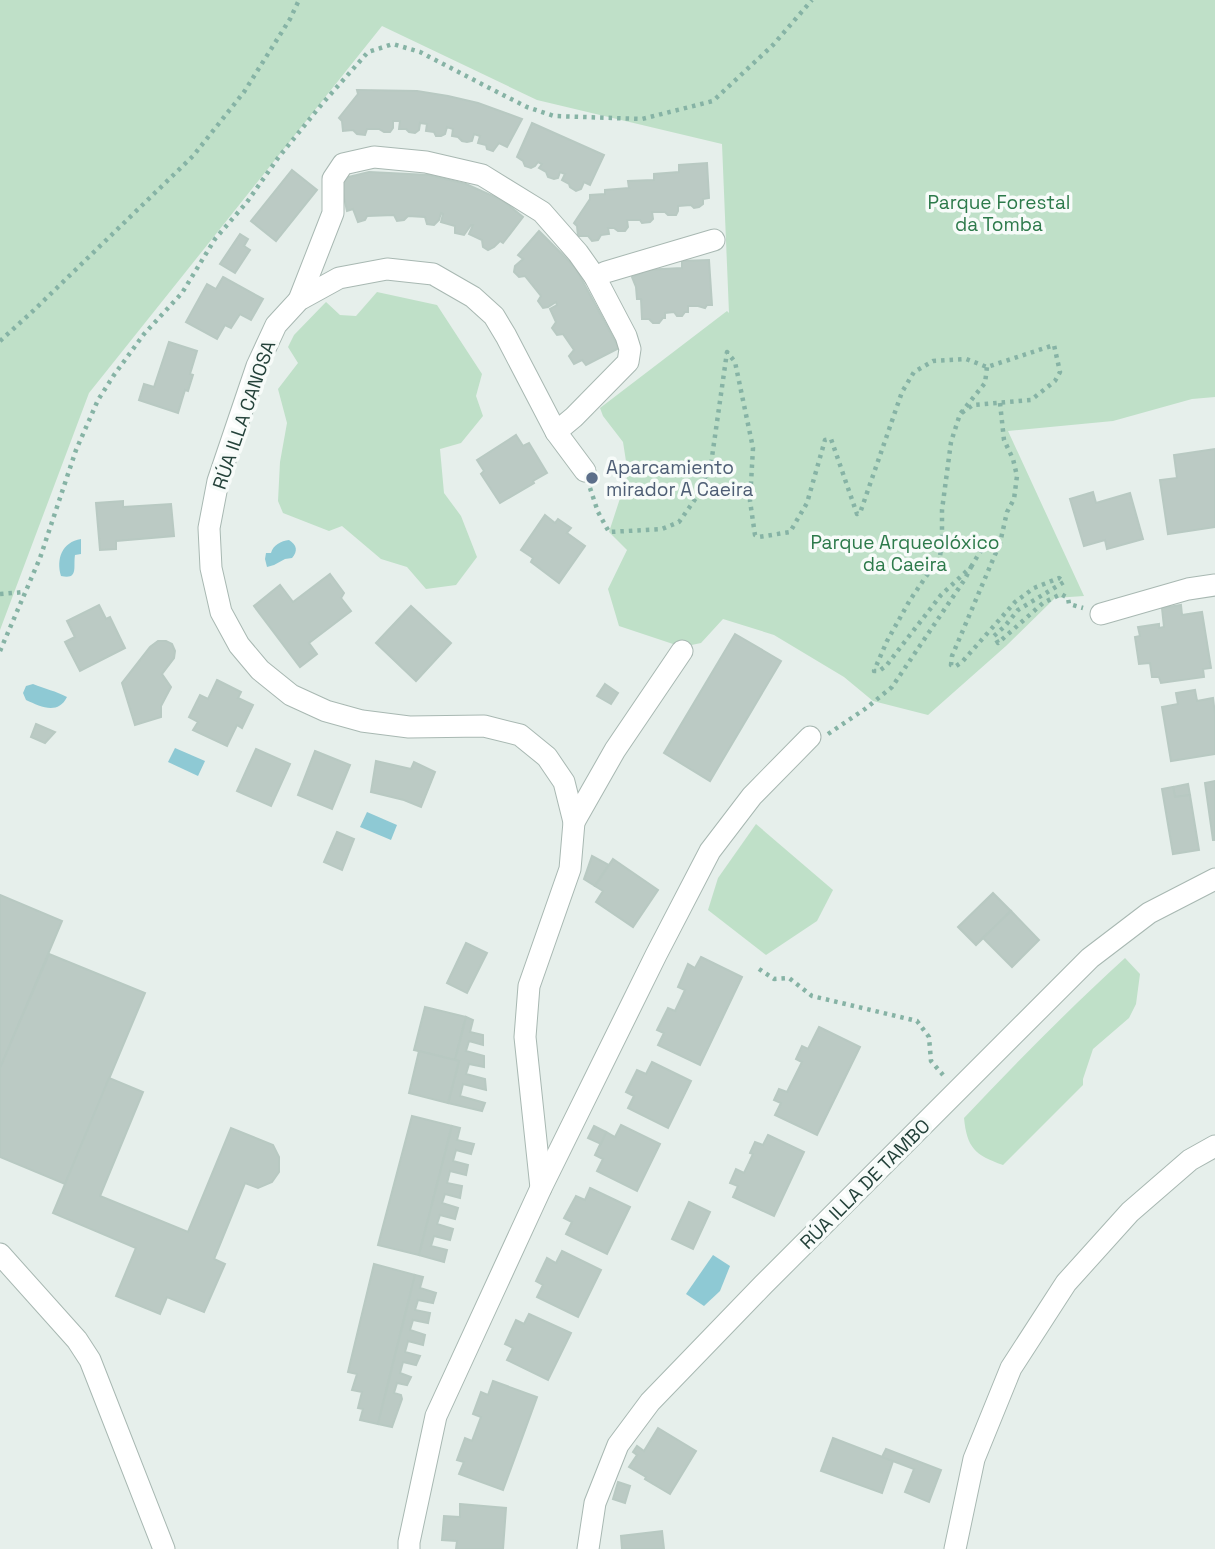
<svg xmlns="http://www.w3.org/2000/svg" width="1215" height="1549" font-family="'Space Grotesk',sans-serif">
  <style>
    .green { fill: #bfe0c8 }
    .water { fill: #8ec9d4 }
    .building { fill: #bbcac4; stroke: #b8c9c2; stroke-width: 2 }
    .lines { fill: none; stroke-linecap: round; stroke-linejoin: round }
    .minor-casing { stroke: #a8b8b2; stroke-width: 23 }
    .path { stroke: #86b3a5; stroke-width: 4.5; stroke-dasharray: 3.5 5; stroke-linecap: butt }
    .minor { stroke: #fff; stroke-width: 21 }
    .service-dot { fill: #5c6f8a; stroke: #f7fbf9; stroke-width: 2.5 }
    .labels { text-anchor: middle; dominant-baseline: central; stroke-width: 7; stroke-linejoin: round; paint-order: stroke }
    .park-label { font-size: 19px; fill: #2d7a4b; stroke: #f7fbf9 }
    .street-label { font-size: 19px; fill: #24423a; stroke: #f7fbf9 }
    .service-label { font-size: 19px; fill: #4e5e75; stroke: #f7fbf9; text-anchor: start }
  </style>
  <rect width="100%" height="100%" fill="#e6efeb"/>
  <g class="green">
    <path d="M0,0H1215V397L1192,399L1113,421L1008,431L1084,596L1055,598L1006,646L928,715L873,701L844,677L774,635L723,619L701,643L682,647L619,626L608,589L627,550L609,532L628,474L623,442L603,416L600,408L727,311L729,313L722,144L537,100L382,26L89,393L0,630Z"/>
    <path d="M377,292L437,305L482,374L476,396L483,416L461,443L440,449L444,493L461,516L477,557L456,585L426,589L407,567L381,559L342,526L329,531L283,513L278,501L280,462L287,423L278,389L298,363L288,347L294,335L326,302L340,315L356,316Z"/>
    <path d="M756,824L833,890L817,921L766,955L708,910L718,878Z"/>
    <path d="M1125,958L1140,974L1136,1004L1129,1018L1093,1049L1083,1079V1085L1003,1165C975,1155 967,1148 964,1118C1016,1063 1069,1009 1125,958Z"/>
  </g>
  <g class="water">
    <path d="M81,539V554L75,555C73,567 79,580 61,576C56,559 62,542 81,539Z"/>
    <path d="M289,540C297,545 298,551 292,558L285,559L274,565L267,567L265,559L266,553H271C273,545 281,541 289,540Z"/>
    <path d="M33,684C45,689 56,691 67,697C58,715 41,707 26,700L23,693L26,686Z"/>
    <path d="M175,748L205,761L198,776L168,762Z"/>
    <path d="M367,812L397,825L391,840L360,827Z"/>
    <path d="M713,1255L730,1266L720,1291L704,1306L686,1294Z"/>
  </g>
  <g class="building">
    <path d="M357,90L417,91L448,96L478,103L522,119L507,147L499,143L493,151L487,149L486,145L478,143L480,136L474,134L472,141L467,142L462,141L458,137L452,136L453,129L447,127L445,134L441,136H436L434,132L426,131L427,124L420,123L419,130L415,133L409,132L406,129H399L400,121H393V128L390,132H384L379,129H367L365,135L357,134L353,130L343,131L342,121L339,118L358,94Z"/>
    <path d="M532,123L604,155L590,185L584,182L581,189L576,191L570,187L569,184L562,180L565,174L560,172L558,178L554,179L548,177L546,172L539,168L542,164L538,162L535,166L531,168L525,166L523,161L517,157Z"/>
    <path d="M707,163L709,198L703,199V204L699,207L694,208L691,205L678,206V211L676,215H668L665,212H652L653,219L650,222L642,223L640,220H627L628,227L625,231H618L614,228H608L609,234L601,235L598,240L592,241L588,236H578L577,226L574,223L590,199V195L605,194V190L629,188L628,181L654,180V174L679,172V165Z"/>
    <path d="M292,170L317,190L276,241L251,221Z"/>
    <path d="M369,172L429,175L466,184L502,200L523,217L503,243L500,241L494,247L488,250L483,247L482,240L469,234L473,225H471L464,235L455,233V226L441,222L443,214L441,213L439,220L434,225L427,224L425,217L408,216L404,220L397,221L394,215L367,216L365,220L358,222L353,209L347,211L340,179Z"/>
    <path d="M539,231L575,267L619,348L586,365L582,360L574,364L569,356L574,350L563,334L557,335L552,328L556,322L550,309L557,305L556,302L548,307L543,308L538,301L541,296L525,276L519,277L514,272L515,266L523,259L518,255Z"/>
    <path d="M240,234L248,239L244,246L250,250L235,273L220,264Z"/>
    <path d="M709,260L712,305H707L705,308L698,306H688V312H685L682,316H677L674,312L665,313V318H663L659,323H653L649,319H642L641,299H637L636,287L632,277L642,273L643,270L682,268V261Z"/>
    <path d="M223,277L263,299L251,320L240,314L231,328L225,325L217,339L186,322L207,284L216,289Z"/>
    <path d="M169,342L197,351L190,374L193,375L188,391L185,390L178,413L139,400L144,384L154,387Z"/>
    <path d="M516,435L523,446L529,443L547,473L533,481L534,483L500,503L481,474L484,471L477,460Z"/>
    <path d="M1215,449V527L1168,534L1160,480L1177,478L1174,455Z"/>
    <path d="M1093,492L1096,503L1130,493L1143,539L1107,549L1105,540L1084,546L1070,499Z"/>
    <path d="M123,501V507L171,504L174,536L116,541V549L100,550L96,503Z"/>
    <path d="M545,515L555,523L558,519L571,528L567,533L585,546L559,583L531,562L533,558L521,550Z"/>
    <path d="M330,574L344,593L341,598L351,611L309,643L317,654L300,667L254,606L280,585L293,602Z"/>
    <path d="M99,605L106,619L110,617L125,648L80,671L65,642L75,637L67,621Z"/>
    <path d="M1181,605L1182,615L1202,612L1211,668L1203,669L1204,677L1161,683L1159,677H1152L1150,663L1139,664L1135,637L1140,636L1138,627L1159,624V628L1164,627L1162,608Z"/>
    <path d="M411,606L451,643L416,681L376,643Z"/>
    <path d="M735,634L781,661L710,781L664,753Z"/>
    <path d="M158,641H166L172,644L175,651L174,658L162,674L171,687L161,706V717L135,725L122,683L150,647Z"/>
    <path d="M217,680L241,692L238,698L253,705L242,728L237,725L227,746L193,730L198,722L189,717L200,695L208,699Z"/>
    <path d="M605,684L618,693L611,704L597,696Z"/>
    <path d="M1195,690L1197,701L1213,698L1215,714V754L1171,761L1162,707L1178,704L1176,693Z"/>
    <path d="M36,724L55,732L45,743L31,737Z"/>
    <path d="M256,749L290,764L271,806L237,791Z"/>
    <path d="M315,751L350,765L332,809L298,795Z"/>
    <path d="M376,761L411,769L414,762L435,772L421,807L404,800L371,792Z"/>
    <path d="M1215,781V840H1213L1205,783Z"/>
    <path d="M1188,784L1190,795L1175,797L1173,787Z"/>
    <path d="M1173,787L1175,797L1190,795L1199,850L1173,854L1162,789Z"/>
    <path d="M337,832L354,839L342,870L324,862Z"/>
    <path d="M592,856L609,865L595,886L584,879Z"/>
    <path d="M613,859L658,890L633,927L596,902L603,891L595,886Z"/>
    <path d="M993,893L1011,911L976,945L958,927Z"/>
    <path d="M0,895L62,921L0,1068Z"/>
    <path d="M1011,911L1039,940L1012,967L983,938Z"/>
    <path d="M466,943L487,953L467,993L447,983Z"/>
    <path d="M49,954L145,993L65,1184L0,1157V1068Z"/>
    <path d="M701,957L742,977L700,1065L658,1045L664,1033L657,1030L668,1008L675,1011L685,990L678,987L688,964L695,968Z"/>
    <path d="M425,1007L466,1017L455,1060L414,1050Z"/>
    <path d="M466,1017L473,1020L470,1032L483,1035V1045L469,1041L466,1051L484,1056V1067L469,1064L466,1074L485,1079L486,1090L463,1084L460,1096L485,1103L482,1111L448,1103L459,1061L455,1060Z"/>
    <path d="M819,1027L860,1047L817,1135L775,1115L781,1103L774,1100L779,1089L787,1092L802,1062L796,1059L802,1046L808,1049Z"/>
    <path d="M419,1051L459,1061L448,1103L409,1093Z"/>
    <path d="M652,1062L691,1081L668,1128L628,1108L634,1096L626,1092L637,1070L646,1074Z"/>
    <path d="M109,1078L143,1092L100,1196L188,1232L231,1128L273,1145L279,1157V1172L272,1182L258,1188L245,1183L214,1259L225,1264L204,1312L167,1297L160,1314L116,1296L136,1248L53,1213Z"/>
    <path d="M412,1116L452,1126L419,1255L378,1245Z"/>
    <path d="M621,1125L660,1144L637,1191L597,1171L603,1159L595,1155L606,1132L615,1137Z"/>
    <path d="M452,1126L460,1128L457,1140L474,1144L471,1154L456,1150L453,1161L468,1165L466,1175L450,1171L447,1183L462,1186L460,1198L445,1194L442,1203L458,1208L455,1219L440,1215L437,1224L453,1229L450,1240L434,1236L431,1246L447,1250L444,1262L419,1255Z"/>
    <path d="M594,1126L606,1132L601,1144L588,1138Z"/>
    <path d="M768,1135L804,1152L774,1216L733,1197L738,1186L730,1183L736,1169L744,1173L753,1154L750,1153L755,1142L763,1145Z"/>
    <path d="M590,1188L630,1207L607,1254L566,1234L572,1222L564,1218L576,1196L585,1200Z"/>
    <path d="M689,1202L710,1212L693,1249L672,1239Z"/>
    <path d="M562,1251L601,1270L578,1317L537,1297L543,1285L536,1281L547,1258L556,1263Z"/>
    <path d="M374,1264L415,1275L378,1424L360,1420L363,1409L358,1408L362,1392L352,1390L357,1374L348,1372Z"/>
    <path d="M415,1275L423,1277L420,1288L436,1293L433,1303L418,1300L415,1310L430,1313L428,1323L413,1320L410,1330L425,1335L423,1345L408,1341L405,1352L420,1356L416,1365L403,1362L400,1373L411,1377L407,1385L397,1383L394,1393L401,1395L402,1399L392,1427L378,1424Z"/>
    <path d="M529,1314L571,1333L548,1380L507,1360L513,1348L505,1344L516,1320L524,1324Z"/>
    <path d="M493,1381L537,1397L503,1490L459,1474L464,1462L457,1460L465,1438L472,1441L481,1417L473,1414L481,1392L488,1395Z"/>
    <path d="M658,1428L696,1451L670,1494L645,1479L646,1477L629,1467L637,1455L633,1452L637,1446L644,1451Z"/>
    <path d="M833,1438L893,1461L882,1493L821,1471Z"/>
    <path d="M886,1449L941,1470L929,1502L905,1492L914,1469L882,1457Z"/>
    <path d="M618,1482L630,1486L625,1503L613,1499Z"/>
    <path d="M460,1504L506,1508L503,1549H456L457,1541L442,1540L444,1516L460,1517Z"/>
    <path d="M662,1531L664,1549H622L621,1536Z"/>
  </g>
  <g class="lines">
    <g class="minor-casing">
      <g id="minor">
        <path d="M595,277L606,272L714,240"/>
        <path d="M299,300L333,213V179L343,164L374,157L426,162L482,175L542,212L578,253L595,277L626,336L630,349L628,362L574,417L556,432"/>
        <path d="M1101,614L1188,589L1215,585"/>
        <path d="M574,822L615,750L682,651"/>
        <path d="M541,1188L525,1037L529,986L570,869L574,822L564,782L547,757L520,735L484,726L409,727L362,721L326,711L291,695L260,670L239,645L221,612L211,568L209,528L218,481L257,366L276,325L299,300L339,278L387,269L433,274L473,297L494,316L506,336L556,432L585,471"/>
        <path d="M0,1254L77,1340L90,1360L164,1549"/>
        <path d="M409,1549V1542L436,1416L541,1188L656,955L710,851L752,796L810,737"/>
        <path d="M588,1549L595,1503L618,1445L650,1402L763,1285L1090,958L1149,913L1215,879"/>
        <path d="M955,1549L974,1459L1011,1368L1066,1283L1130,1212L1190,1160L1215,1146"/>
      </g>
    </g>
    <g class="path">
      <path d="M0,341L33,311L193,156L244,92L290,19L299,0"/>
      <path d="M1000,403L1004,440L1013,459L1017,476L1014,499L1007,512L1000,543"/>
      <path d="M590,488L598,512L609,532L662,529L679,522L696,498L711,464L727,352L735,362L753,448L750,501L755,535L759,537L790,532L807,503L825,440L831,439L857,514L860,513L902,392L914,372L933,361L966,359L987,367L1054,345L1060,372L1055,381L1031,400L973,405L960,414"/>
      <path d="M971,567L980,552L992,542L1000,543L952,656L951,665L956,666L962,662L1015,602L1034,588L1059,578L1064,582L1018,610L1005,626L994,636L998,643L1043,603L1061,594L1068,598L1069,604L1083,608"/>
      <path d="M0,594L25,592"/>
      <path d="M0,651L40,558L76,450L98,400L114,375L144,334L182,293L215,239L247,202L278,158L322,104L368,52L393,44L420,52L501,94L527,107L554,116L642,119L713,101L773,45L812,0"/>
      <path d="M828,734L865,709L892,687L965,579L971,567L941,595L886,666L879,671H874L887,641L910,600L940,556L942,543V510L951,442L960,414L985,383L987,367"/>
      <path d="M759,969L774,979L789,978L812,996L917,1021L929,1037L931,1061L943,1075"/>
    </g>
    <use href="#minor" class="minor"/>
  </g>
  <circle class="service-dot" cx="592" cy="478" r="7"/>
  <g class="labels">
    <g class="park-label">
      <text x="999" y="202">Parque Forestal<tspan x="999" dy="22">da Tomba</tspan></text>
      <text x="905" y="542">Parque Arqueolóxico<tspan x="905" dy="22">da Caeira</tspan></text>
    </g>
    <g class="street-label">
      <text transform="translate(244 415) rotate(-71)">RÚA ILLA CANOSA</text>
      <text transform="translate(865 1184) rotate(-45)">RÚA ILLA DE TAMBO</text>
    </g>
    <g class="service-label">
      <text x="606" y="467">Aparcamiento<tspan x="606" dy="22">mirador A Caeira</tspan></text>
    </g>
  </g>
</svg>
